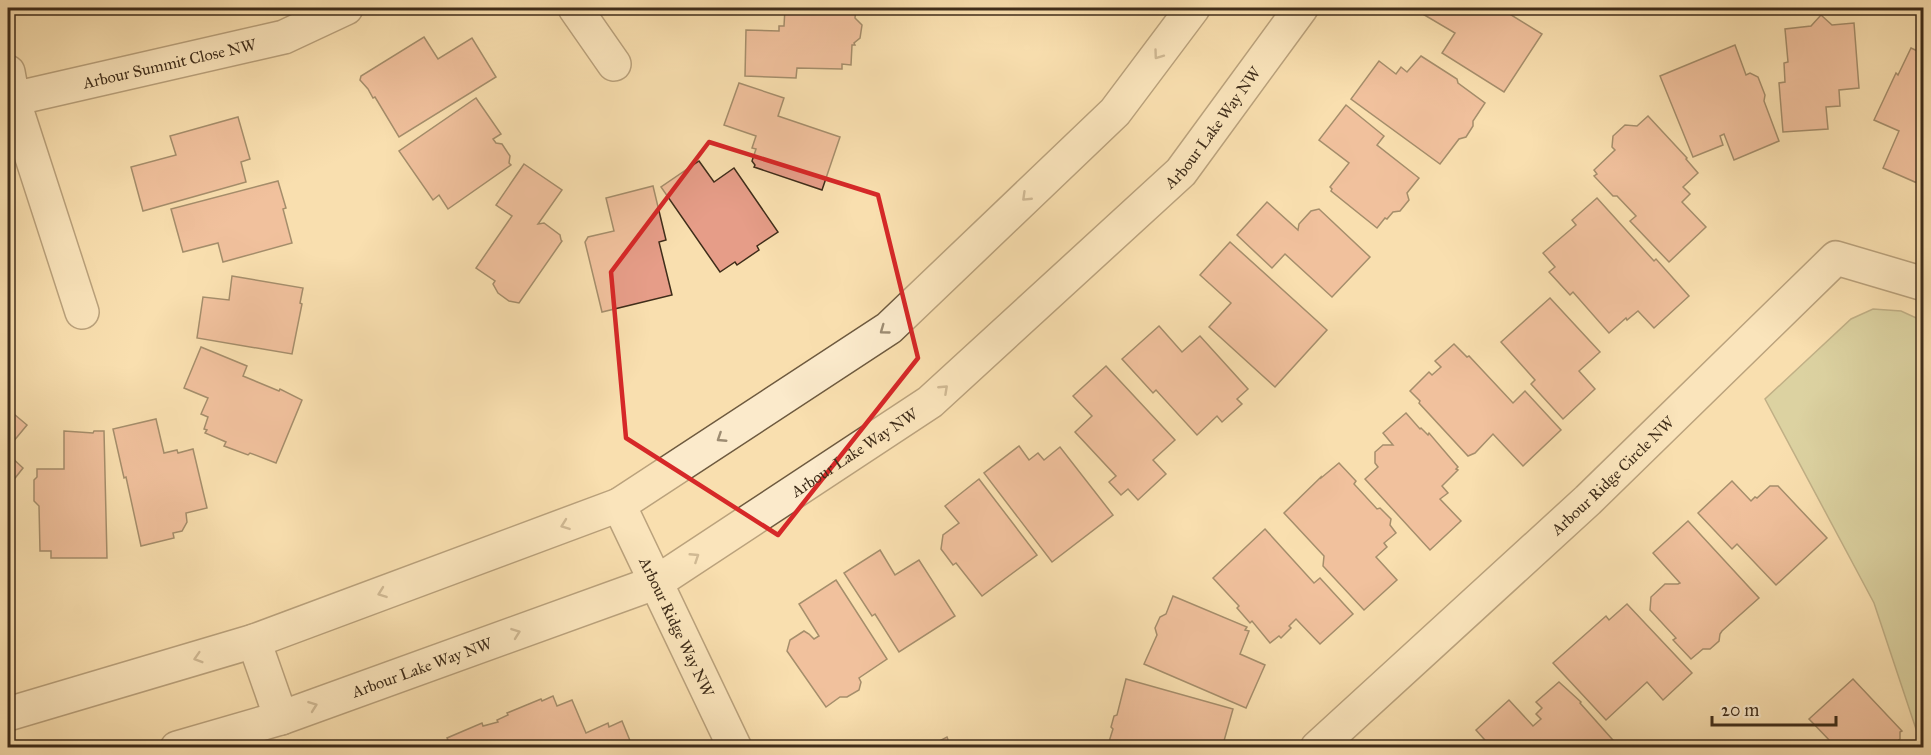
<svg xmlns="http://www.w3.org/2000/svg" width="1931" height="755" font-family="'IM FELL Great Primer',serif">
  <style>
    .green { fill: #b8c390; stroke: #7c7855; stroke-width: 1.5 }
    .building { fill: #e69d88; stroke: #3f2d1a; stroke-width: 1.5 }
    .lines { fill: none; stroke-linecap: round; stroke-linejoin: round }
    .minor-casing { stroke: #6e5a3f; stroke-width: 36 }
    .minor { stroke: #fbeacb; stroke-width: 33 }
    .oneway { stroke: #9d8c72 }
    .marked { fill: none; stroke: #d62828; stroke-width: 4.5; stroke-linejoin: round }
    .labels { text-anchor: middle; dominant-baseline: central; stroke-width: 4.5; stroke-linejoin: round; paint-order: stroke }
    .street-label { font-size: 16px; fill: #3f2d1a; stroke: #fbeacb }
  </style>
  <rect width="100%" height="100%" fill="#f9dfaf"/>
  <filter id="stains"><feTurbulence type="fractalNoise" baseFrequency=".00333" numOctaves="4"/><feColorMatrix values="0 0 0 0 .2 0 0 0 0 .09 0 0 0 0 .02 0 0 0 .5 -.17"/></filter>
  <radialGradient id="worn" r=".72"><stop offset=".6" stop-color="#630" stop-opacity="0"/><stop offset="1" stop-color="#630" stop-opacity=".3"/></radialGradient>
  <path class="green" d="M1873,309L1901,311L1923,321V747H1922L1874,603L1765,399L1851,319Z"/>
  <g class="building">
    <path d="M785,8H856L855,18L862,25L860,38L854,43L855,45H852L851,65L842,64V69L797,68L796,78L745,76L746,30L779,31V26H784Z"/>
    <path d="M1418,8H1500L1542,34L1504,92L1442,53L1455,33L1416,10Z"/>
    <path d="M1821,15L1832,25L1854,23L1859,88L1839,90L1840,106L1826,107L1828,129L1783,132L1779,83L1785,82L1784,63L1788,62L1785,29L1811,26Z"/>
    <path d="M424,37L438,59L472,38L496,77L399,137L375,97L373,98L368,89L360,80L361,76Z"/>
    <path d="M1735,45L1746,75L1750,73L1758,77L1765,95L1764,101L1779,141L1734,160L1724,134L1720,136L1723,145L1693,157L1660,76Z"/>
    <path d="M1911,48L1924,54V186L1883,168L1899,131L1874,120L1896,73L1898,75Z"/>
    <path d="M1421,56L1457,79L1458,83L1485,103L1473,121V126L1466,137L1459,139L1440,164L1351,99L1379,61L1396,74L1401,67L1407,72Z"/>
    <path d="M739,83L784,98L778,116L840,137L822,190L754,167L755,165L752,161L756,149L752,148L756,136L724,125Z"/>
    <path d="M476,98L501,134L493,139L496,143L502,144L510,156L509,163L511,165L448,209L439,195L433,200L399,151Z"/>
    <path d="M1346,105L1384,136L1377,145L1419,178L1407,193L1409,200L1400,211L1393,212L1387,219L1385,218L1377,228L1331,191L1332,189L1330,187L1349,163L1319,140Z"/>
    <path d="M1648,116L1687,158L1686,159L1698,173L1683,187L1690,194L1682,202L1706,227L1669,262L1630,221L1636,216L1617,196H1613L1594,176L1597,174L1594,170L1615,150L1612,147L1613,136L1625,125L1637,126Z"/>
    <path d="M238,117L250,159L241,162L246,182L143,211L131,167L176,155L170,136Z"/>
    <path d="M699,161L714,182L734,168L778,232L757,246L759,250L737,265L735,262L720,272L661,187Z"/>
    <path d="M524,164L562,190L538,224L544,223L560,235L561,240L562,241L519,303L509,301L498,293L493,284L495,281L476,268L512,216L496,205Z"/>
    <path d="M278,181L286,208L283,209L292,243L223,262L218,243L183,252L171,209Z"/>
    <path d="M653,186L666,240L659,242L672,295L602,312L585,242L588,237L614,231L606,198Z"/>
    <path d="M1597,198L1654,261L1656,259L1689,296L1654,328L1638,311L1627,320L1626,318L1609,333L1573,292L1570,295L1549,272L1555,267L1543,253L1576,225L1572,220Z"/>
    <path d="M1267,202L1298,230L1299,224L1311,211L1319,209L1370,257L1332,297L1285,254L1272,268L1237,235Z"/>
    <path d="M1230,242L1327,330L1275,387L1209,327L1231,303L1200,275Z"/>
    <path d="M232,276L303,288L300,303L302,304L292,354L197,338L203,297L229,300Z"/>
    <path d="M1550,298L1600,352L1579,371L1595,389L1563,419L1531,384L1535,380L1501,342Z"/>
    <path d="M1159,326L1182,352L1200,336L1248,389L1237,399L1242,404L1222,422L1217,416L1197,435L1156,390L1153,393L1122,359Z"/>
    <path d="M1454,344L1467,357L1469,356L1513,403L1525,391L1561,430L1523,466L1493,434L1475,453L1468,456L1419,403L1420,401L1410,391L1429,372L1432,375L1441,367L1435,361Z"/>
    <path d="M201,347L247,366L243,376L279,391L280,389L302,400L276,463L250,453L248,455L224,446L226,442L205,433L207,430L204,429L208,417L201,414L208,398L184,388Z"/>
    <path d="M1106,366L1175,440L1153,460L1166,474L1138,500L1128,489L1121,495L1109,482L1116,476L1075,432L1092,416L1073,396Z"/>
    <path d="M8,409L27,425L8,448Z"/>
    <path d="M1406,413L1420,429L1421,428L1428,435L1429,433L1458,467L1456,469L1458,470L1442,486L1448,493L1440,499L1461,521L1430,550L1365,479L1378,467L1375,463V452L1383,445H1393L1383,433Z"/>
    <path d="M156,419L164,453L177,450L178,453L193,449L207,508L186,513L187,522L182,531L173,533L174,538L141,546L126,477L124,478L113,429Z"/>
    <path d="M64,431L93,433L94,431H104L107,558H51V551H40L39,506L34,501V480L37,477V469H64Z"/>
    <path d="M1019,446L1029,460L1038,453L1044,460L1060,447L1113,515L1052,562L984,473Z"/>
    <path d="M8,454L23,468L8,487Z"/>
    <path d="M1339,463L1356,481L1354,484L1377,509L1380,508L1391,519L1390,525L1396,533L1384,543L1387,547L1376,557L1397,580L1364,610L1323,566L1324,556L1284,513L1321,477V478Z"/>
    <path d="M979,479L1037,555L982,596L956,563L953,565L941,549L943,535L959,523L945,506Z"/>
    <path d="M1732,481L1751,501L1755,497L1757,498L1770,486H1778L1827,538L1776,585L1737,544L1732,549L1698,513Z"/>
    <path d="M1688,521L1759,598L1722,631L1720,634L1719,641L1710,649H1703L1691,659L1673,640L1676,638L1650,610L1651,597L1665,584H1678L1680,583L1653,553Z"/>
    <path d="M1265,529L1314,583L1320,578L1353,614L1320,644L1296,619L1289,626L1291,628L1281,638L1279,636L1270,643L1252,621L1250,623L1237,608L1239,606L1213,578Z"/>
    <path d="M880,550L895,575L919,560L955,616L899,652L875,614L872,616L844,573Z"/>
    <path d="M836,580L887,659L859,678L861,682L859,690L847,697H840L826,707L787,651L790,640L804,631L809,634L814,639L819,636L799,604Z"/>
    <path d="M1173,596L1247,627L1245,630L1249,631L1240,654L1265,665L1246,708L1144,664L1157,635L1155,628L1160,617L1166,614Z"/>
    <path d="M1627,604L1692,673L1663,700L1647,682L1606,720L1553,663L1606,616L1609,620Z"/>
    <path d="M1126,679L1233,709L1222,748H1107L1113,729L1111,727L1114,716L1117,715Z"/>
    <path d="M1853,679L1902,731L1900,732V739L1890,748H1827L1832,743L1809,719Z"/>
    <path d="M1559,682L1581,702L1580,703L1620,748H1492L1476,730L1509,700L1533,726L1541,719L1536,714L1542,708L1536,702Z"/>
    <path d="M553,696L557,706L572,700L586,733L608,723L609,727L622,721L633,748H442L440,743L448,740L447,738L482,723L483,726L498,722L497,720L508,715L507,713L541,699L542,701Z"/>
    <path d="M947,737L951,748H926Z"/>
  </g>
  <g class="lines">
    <g class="minor-casing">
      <g id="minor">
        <path d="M575,8L614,64"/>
        <path id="s1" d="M8,72L13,99L284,37L346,8"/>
        <path d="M13,99L82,312"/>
        <path id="s2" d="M619,505L735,748"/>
        <path d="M254,641L281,718"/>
        <path d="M8,714L254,641L619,505L889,328L1115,112L1193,8"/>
        <path id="s3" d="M177,748L281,718L657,582L930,402L1181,172L1301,8"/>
        <path id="s4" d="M1317,748L1588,500L1836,258L1924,284"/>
      </g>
    </g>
    <use href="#minor" class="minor"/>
  </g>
  <defs><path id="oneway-chevron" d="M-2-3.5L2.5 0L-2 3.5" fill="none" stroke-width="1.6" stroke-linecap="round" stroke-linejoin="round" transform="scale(1.5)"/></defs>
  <g class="oneway">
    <use href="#oneway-chevron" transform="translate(1158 55) rotate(126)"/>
    <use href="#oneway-chevron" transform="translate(1026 197) rotate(136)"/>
    <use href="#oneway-chevron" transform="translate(884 330) rotate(144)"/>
    <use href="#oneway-chevron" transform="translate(944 389) rotate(-43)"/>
    <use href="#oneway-chevron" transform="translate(721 438) rotate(147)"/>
    <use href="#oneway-chevron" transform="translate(565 525) rotate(160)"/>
    <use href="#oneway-chevron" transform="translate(695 557) rotate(-33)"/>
    <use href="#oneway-chevron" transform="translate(382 593) rotate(160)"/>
    <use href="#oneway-chevron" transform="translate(516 633) rotate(-20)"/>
    <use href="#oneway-chevron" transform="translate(198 658) rotate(163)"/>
    <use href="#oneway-chevron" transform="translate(313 706) rotate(-20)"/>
  </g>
  <path d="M0 0H1931V755H0ZM709,142L878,195L918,358L778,535L626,438L611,272Z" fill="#f9dfaf" fill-opacity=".55" fill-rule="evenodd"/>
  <path class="marked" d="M709,142L878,195L918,358L778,535L626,438L611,272Z"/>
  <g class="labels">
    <g class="street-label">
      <text stroke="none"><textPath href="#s1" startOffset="188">Arbour Summit Close NW</textPath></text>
      <text stroke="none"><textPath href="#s3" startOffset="1230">Arbour Lake Way NW</textPath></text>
      <text stroke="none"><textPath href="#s3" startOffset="744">Arbour Lake Way NW</textPath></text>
      <text stroke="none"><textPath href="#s4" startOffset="402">Arbour Ridge Circle NW</textPath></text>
      <text stroke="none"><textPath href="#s2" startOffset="135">Arbour Ridge Way NW</textPath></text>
      <text stroke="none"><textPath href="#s3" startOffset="258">Arbour Lake Way NW</textPath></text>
    </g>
  </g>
  <rect width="1931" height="755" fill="none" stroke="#f9dfaf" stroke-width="30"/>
  <rect x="9" y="9" width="1913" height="737" fill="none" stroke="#3f2d1a" stroke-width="3"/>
  <rect x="15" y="15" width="1901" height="725" fill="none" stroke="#3f2d1a" stroke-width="1.5"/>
  <path d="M1712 716v9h124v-9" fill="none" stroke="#3f2d1a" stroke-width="3"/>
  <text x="1721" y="716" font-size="18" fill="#3f2d1a" stroke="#fbeacb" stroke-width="4.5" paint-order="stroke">20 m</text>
  <rect width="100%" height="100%" filter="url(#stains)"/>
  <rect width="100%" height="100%" fill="url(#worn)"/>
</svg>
